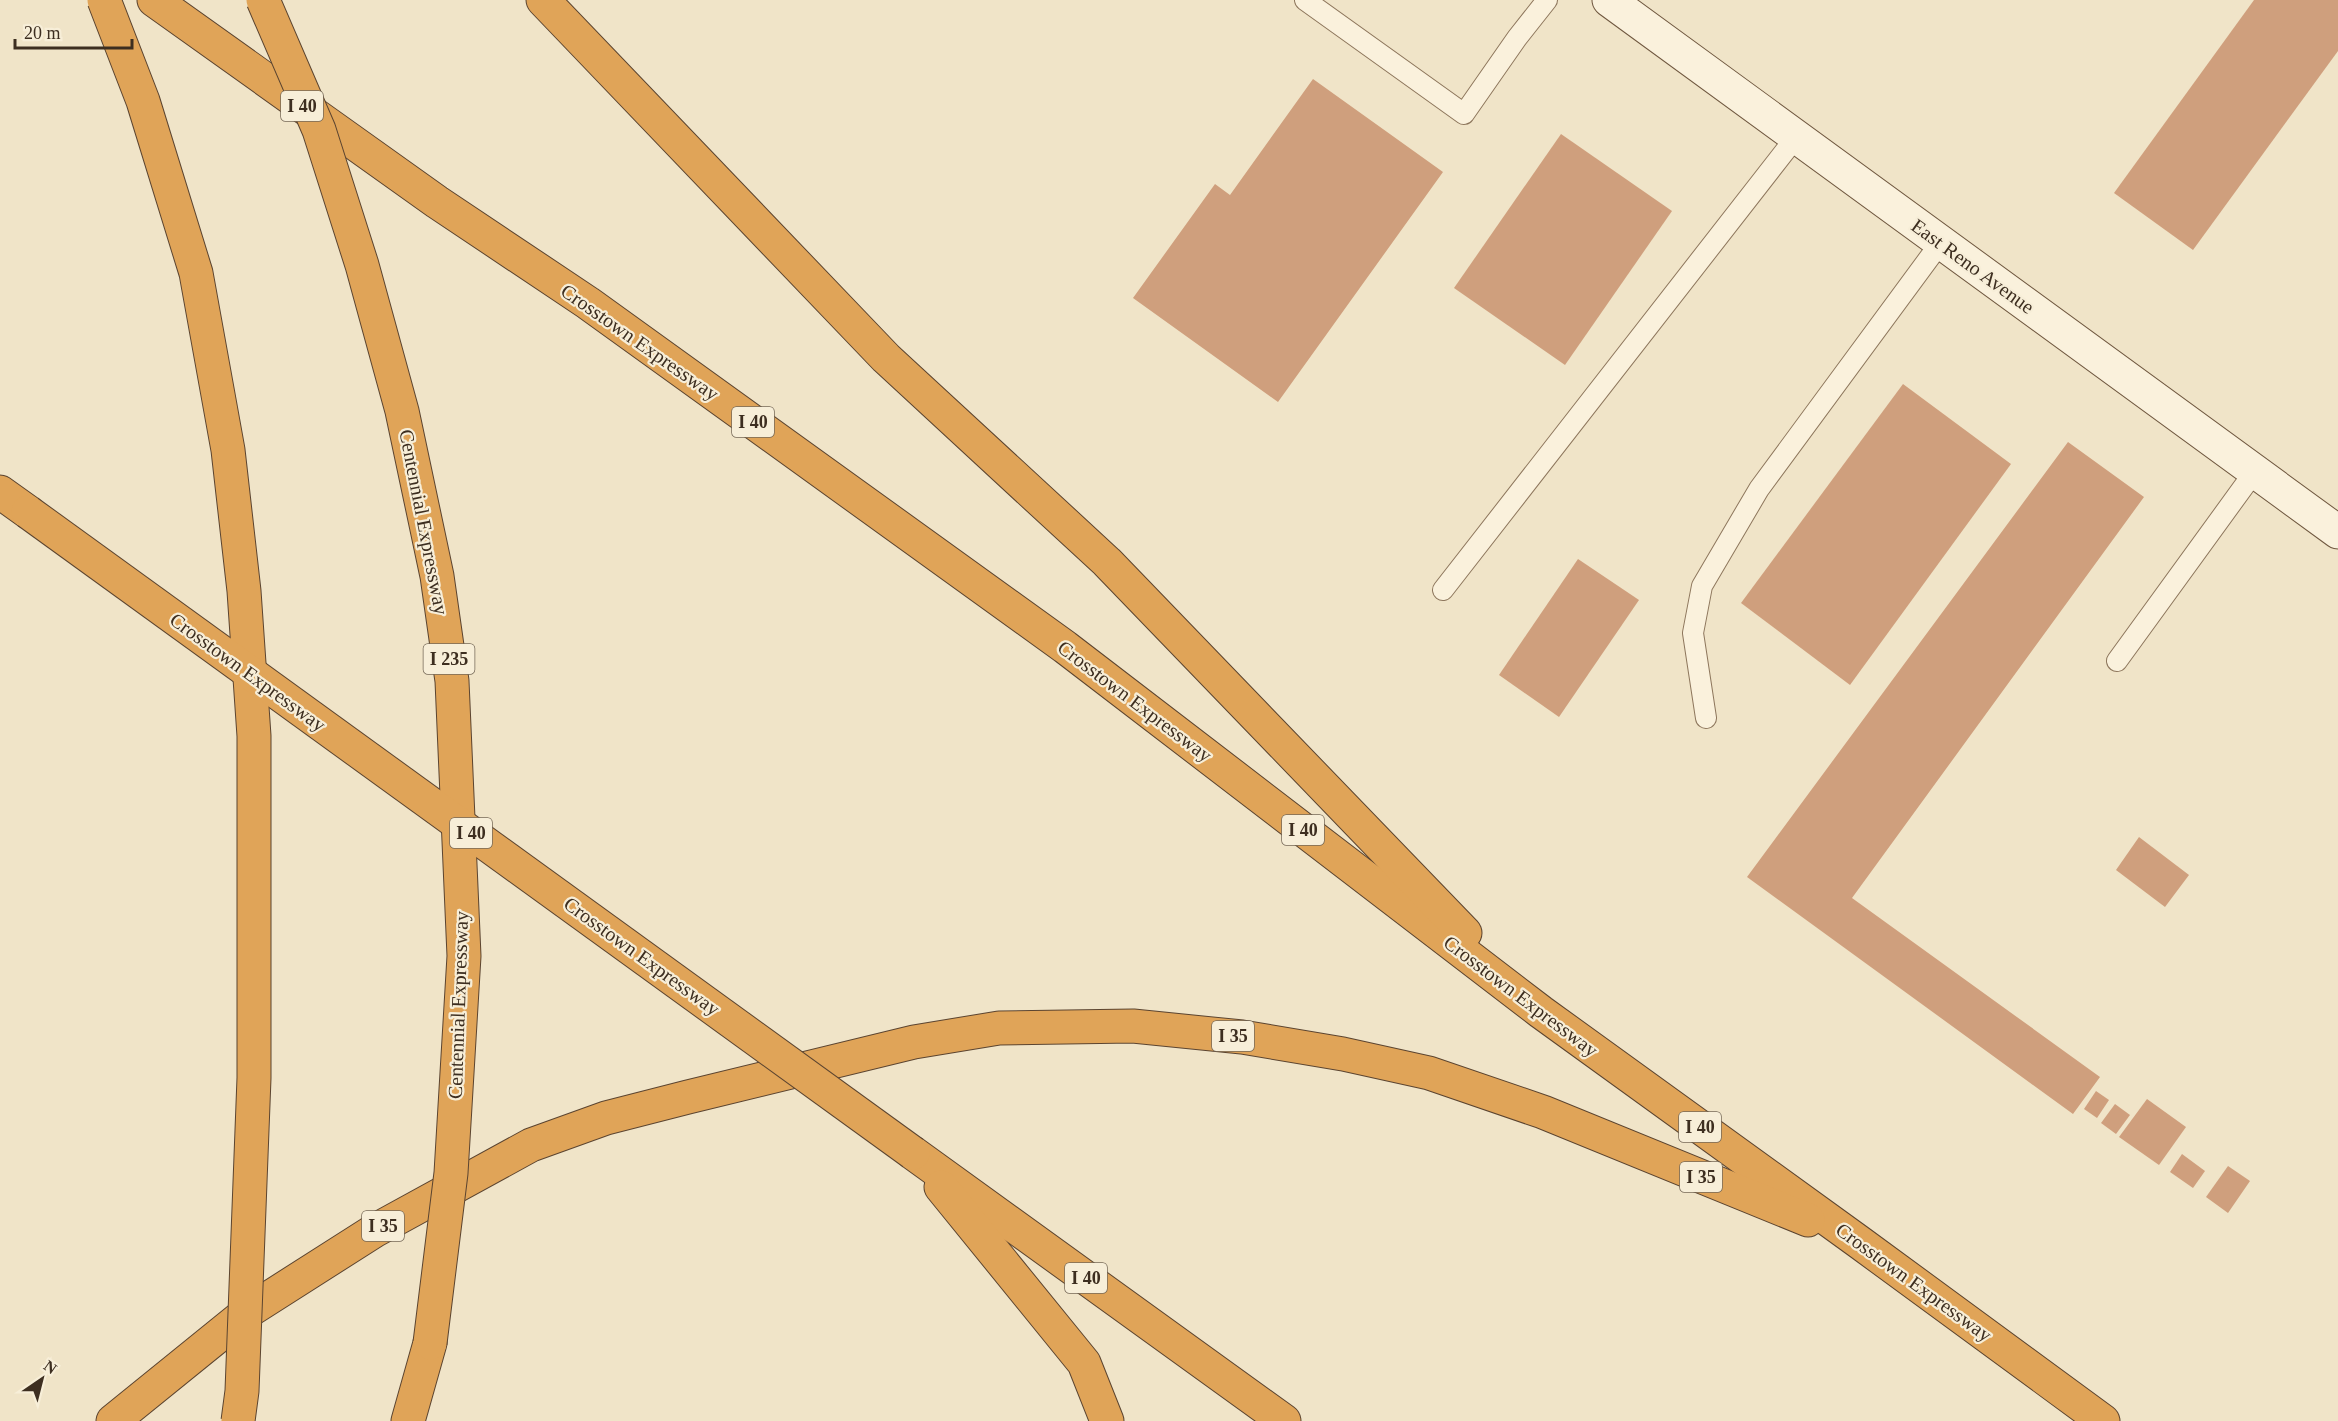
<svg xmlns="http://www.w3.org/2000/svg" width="2338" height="1421" font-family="Georgia,serif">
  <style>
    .building { fill: #cf9f7d }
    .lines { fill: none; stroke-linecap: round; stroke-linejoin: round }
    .service-casing { stroke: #8d765c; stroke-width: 22 }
    .secondary-casing { stroke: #6f573f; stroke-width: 35 }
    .motorway-casing { stroke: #5b4430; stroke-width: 35 }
    .service { stroke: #faf1dc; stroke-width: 20 }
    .secondary { stroke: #faf1dc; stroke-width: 33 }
    .motorway { stroke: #e0a458; stroke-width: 33 }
    .motorway-bridge-casing { stroke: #5b4430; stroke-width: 35; stroke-linecap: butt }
    .motorway-bridge { stroke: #e0a458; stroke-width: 33 }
    .labels { text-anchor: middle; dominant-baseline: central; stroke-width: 4.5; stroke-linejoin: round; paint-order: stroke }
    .shield { fill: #f7eed8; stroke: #756857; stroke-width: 1.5 }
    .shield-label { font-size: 18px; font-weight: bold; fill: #3d2e20 }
    .street-label { font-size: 20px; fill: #3d2e20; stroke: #f7eed8 }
  </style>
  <rect width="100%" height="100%" fill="#f0e4c8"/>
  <g class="building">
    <path d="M2254,0H2338V51L2193,250L2114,193Z"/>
    <path d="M1313,79L1443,172L1278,402L1133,298L1215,184L1230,195Z"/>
    <path d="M1561,134L1672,211L1565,365L1454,288Z"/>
    <path d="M1903,384L2011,464L1850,685L1741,603Z"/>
    <path d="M2068,442L2144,497L1852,898L2100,1077L2073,1114L1747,877Z"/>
    <path d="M1578,559L1639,600L1559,717L1499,675Z"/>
    <path d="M2139,837L2189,875L2165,907L2116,870Z"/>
    <path d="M2096,1091L2109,1100L2097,1118L2084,1109Z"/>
    <path d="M2147,1099L2186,1127L2159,1165L2119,1137Z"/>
    <path d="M2115,1104L2130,1115L2116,1134L2101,1123Z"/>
    <path d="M2182,1154L2205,1171L2193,1188L2170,1172Z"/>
    <path d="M2228,1166L2250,1181L2228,1213L2206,1197Z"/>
  </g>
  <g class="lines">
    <g class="service-casing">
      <g id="service">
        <path d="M1305,0L1464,114L1517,38L1547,0"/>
        <path d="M1443,590L1796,137"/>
        <path d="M2117,661L2255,471"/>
        <path d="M1706,718L1693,633L1702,586L1759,489L1941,242"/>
      </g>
    </g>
    <g class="secondary-casing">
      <path id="secondary" d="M1609,0L2338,532"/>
    </g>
    <g class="motorway-casing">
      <g id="motorway">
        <path d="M154,0L437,202L588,303L1065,647L1541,1012L1859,1242L2103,1421"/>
        <path d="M543,0L886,358L1107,562L1465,933"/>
        <path d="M0,492L28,512"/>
        <path d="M913,1153L1284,1421"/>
        <path d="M941,1187L1084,1363L1107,1421"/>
        <path d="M113,1421L250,1310L374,1231L531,1145L606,1118L688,1097L914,1042L999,1028L1133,1026L1242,1037L1343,1054L1429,1073L1543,1112L1808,1220"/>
        <path d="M408,1421L430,1343"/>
      </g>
    </g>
    <use href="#service" class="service"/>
    <use href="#secondary" class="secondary"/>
    <use href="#motorway" class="motorway"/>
    <g class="motorway-bridge-casing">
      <g id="motorway-bridge">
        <path d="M104,0L143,101L196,273L228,450L244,591L254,736V1078L242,1391L238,1421"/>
        <path d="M263,0L319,130L362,265L402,411L437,576L452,681L464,956L451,1173L430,1343"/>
        <path d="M28,512L913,1153"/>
      </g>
    </g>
    <use href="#motorway-bridge" class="motorway-bridge"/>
  </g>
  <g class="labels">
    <g class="shield">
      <rect x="281" y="91" width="42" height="30" rx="4.5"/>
      <rect x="732" y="407" width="42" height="30" rx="4.5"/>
      <rect x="423.5" y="644" width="51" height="30" rx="4.5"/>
      <rect x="1282" y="815" width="42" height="30" rx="4.5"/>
      <rect x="450" y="818" width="42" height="30" rx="4.5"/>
      <rect x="1212" y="1021" width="42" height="30" rx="4.5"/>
      <rect x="1679" y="1112" width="42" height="30" rx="4.5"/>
      <rect x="1680" y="1162" width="42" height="30" rx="4.5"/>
      <rect x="362" y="1211" width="42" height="30" rx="4.5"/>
      <rect x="1065" y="1263" width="42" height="30" rx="4.5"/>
    </g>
    <g class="shield-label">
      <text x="302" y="106">I 40</text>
      <text x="753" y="422">I 40</text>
      <text x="449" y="659">I 235</text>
      <text x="1303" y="830">I 40</text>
      <text x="471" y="833">I 40</text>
      <text x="1233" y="1036">I 35</text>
      <text x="1700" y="1127">I 40</text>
      <text x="1701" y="1177">I 35</text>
      <text x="383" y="1226">I 35</text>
      <text x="1086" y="1278">I 40</text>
    </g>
    <g class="street-label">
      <text transform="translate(1973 266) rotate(36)">East Reno Avenue</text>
      <text transform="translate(640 342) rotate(35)">Crosstown Expressway</text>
      <text transform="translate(424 522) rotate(79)">Centennial Expressway</text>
      <text transform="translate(248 672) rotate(36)">Crosstown Expressway</text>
      <text transform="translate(1135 701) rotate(37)">Crosstown Expressway</text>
      <text transform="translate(642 956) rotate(36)">Crosstown Expressway</text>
      <text transform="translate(1521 996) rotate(37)">Crosstown Expressway</text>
      <text transform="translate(458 1005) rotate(-88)">Centennial Expressway</text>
      <text transform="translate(1914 1282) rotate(36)">Crosstown Expressway</text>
    </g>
  </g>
  <g transform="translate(42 1379) rotate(35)" stroke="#f7eed8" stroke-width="4.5" paint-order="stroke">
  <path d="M0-4.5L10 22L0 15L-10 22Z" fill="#3d2e20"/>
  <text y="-9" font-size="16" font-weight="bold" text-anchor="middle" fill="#3d2e20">N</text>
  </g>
  <path d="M15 39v9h117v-9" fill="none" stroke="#3d2e20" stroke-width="3"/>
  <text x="24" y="39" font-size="18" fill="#3d2e20" stroke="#f7eed8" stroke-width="4.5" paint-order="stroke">20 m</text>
</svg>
